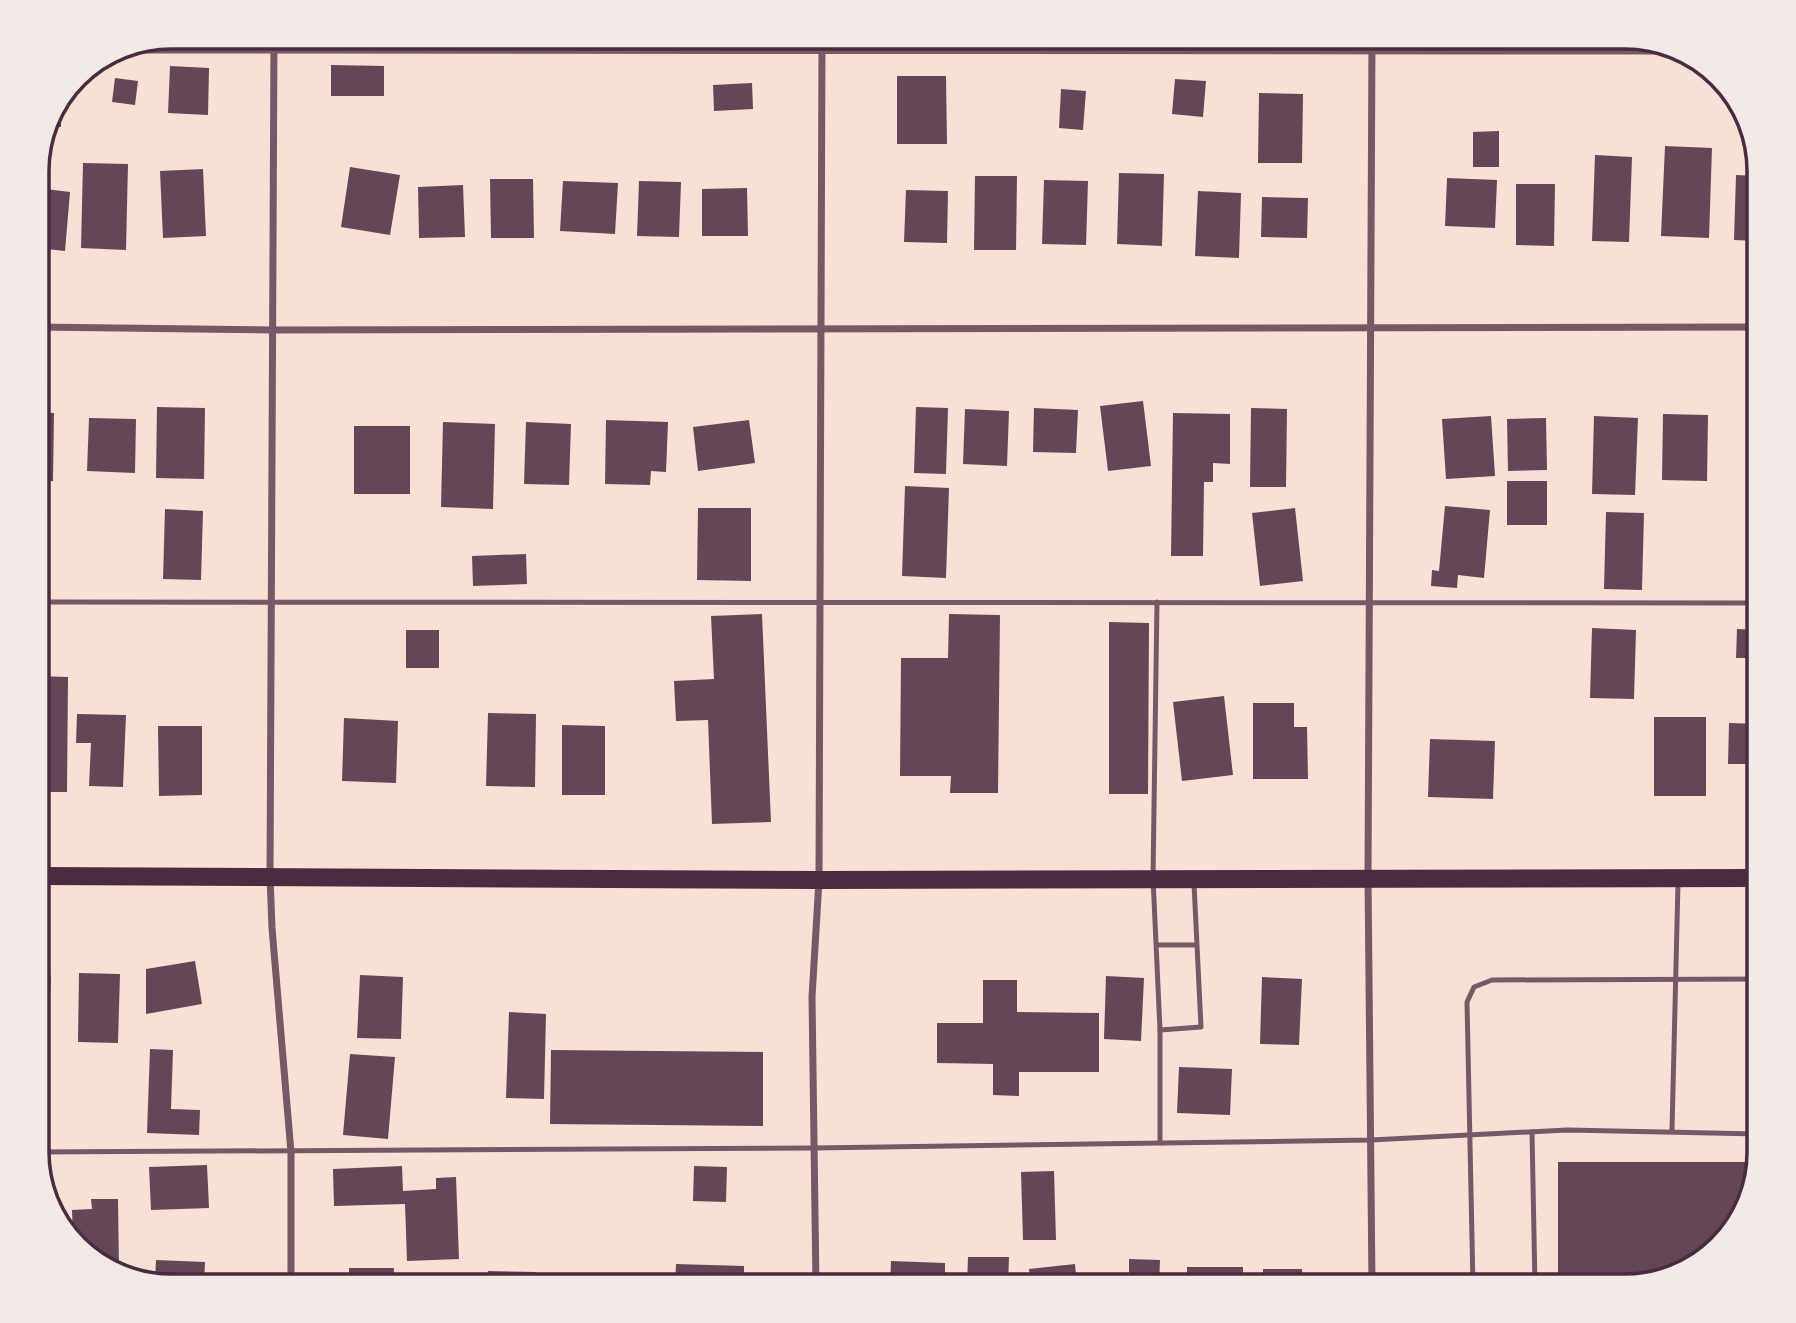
<svg xmlns="http://www.w3.org/2000/svg" width="1796" height="1323" font-family="'Libre Baskerville',serif">
  <style>
    .building { fill: #644757 }
    .lines { fill: none; stroke-linecap: round; stroke-linejoin: round }
    .service { stroke: #755966; stroke-width: 5 }
    .minor { stroke: #755966; stroke-width: 7 }
    .primary { stroke: #4a2c40; stroke-width: 18 }
    .rim { fill: none; stroke: #4a2c40; stroke-width: 3.5 }
  </style>
  <rect width="100%" height="100%" fill="#f7e1d7"/>
  <g class="building">
    <path d="M331,65L384,66V96H331Z"/>
    <path d="M170,66L209,68L208,115L168,113Z"/>
    <path d="M897,76H946L947,144H897Z"/>
    <path d="M115,78L138,81L135,105L112,102Z"/>
    <path d="M1175,79L1206,81L1203,117L1172,114Z"/>
    <path d="M752,83L753,109L714,111L713,85Z"/>
    <path d="M1061,89L1086,91L1083,130L1059,128Z"/>
    <path d="M1259,93L1303,94L1302,163H1258Z"/>
    <path d="M61,98V127H47L51,112Z"/>
    <path d="M1499,131V167H1473V132Z"/>
    <path d="M1665,146L1712,148L1709,238L1661,236Z"/>
    <path d="M1595,155L1632,157L1629,242L1592,241Z"/>
    <path d="M83,163L128,164L126,250L81,248Z"/>
    <path d="M350,167L400,175L390,235L341,227Z"/>
    <path d="M203,169L206,236L163,238L160,171Z"/>
    <path d="M1119,173L1164,174L1162,246L1117,244Z"/>
    <path d="M1736,175L1759,176V241L1734,240Z"/>
    <path d="M975,176H1017L1016,250H974Z"/>
    <path d="M1447,178L1497,180L1495,228L1445,226Z"/>
    <path d="M490,179H533L534,238H491Z"/>
    <path d="M1044,180L1088,181L1086,245L1042,244Z"/>
    <path d="M563,181L618,183L615,234L560,231Z"/>
    <path d="M639,181L681,182L679,237L637,236Z"/>
    <path d="M1516,184H1555L1554,246L1516,245Z"/>
    <path d="M463,185L465,237L419,238L418,187Z"/>
    <path d="M37,188L70,192L65,251L37,248Z"/>
    <path d="M747,188L748,236H702V189Z"/>
    <path d="M906,190L948,191L947,243L904,242Z"/>
    <path d="M1198,191L1241,193L1239,258L1195,256Z"/>
    <path d="M1262,197L1308,198L1307,238L1261,237Z"/>
    <path d="M1143,401L1151,466L1108,471L1100,406Z"/>
    <path d="M157,407L205,408L204,479L156,478Z"/>
    <path d="M916,407L948,408L946,474L914,473Z"/>
    <path d="M1034,408L1078,410L1076,453L1033,452Z"/>
    <path d="M1251,408L1287,409L1286,487H1250Z"/>
    <path d="M965,409L1009,411L1007,466L963,464Z"/>
    <path d="M37,412L54,413L53,481H37Z"/>
    <path d="M1173,413L1230,414V464L1213,463V482H1204L1203,556H1171Z"/>
    <path d="M1663,414L1708,415L1707,481L1662,480Z"/>
    <path d="M1491,416L1495,476L1446,479L1442,419Z"/>
    <path d="M1594,416L1638,418L1635,495L1592,494Z"/>
    <path d="M89,418L136,419L135,473L87,471Z"/>
    <path d="M1546,418L1547,470L1508,471L1507,419Z"/>
    <path d="M606,420L668,422L666,472L651,471L650,485L605,484Z"/>
    <path d="M749,420L755,463L698,471L693,427Z"/>
    <path d="M443,422L495,424L493,509L441,507Z"/>
    <path d="M526,422L571,424L569,485L524,484Z"/>
    <rect x="354" y="426" width="56" height="68"/>
    <rect x="1507" y="481" width="40" height="44"/>
    <path d="M905,486L949,488L946,578L902,576Z"/>
    <path d="M1445,506L1490,510L1484,578L1458,575L1457,588L1431,586L1432,570L1439,571Z"/>
    <path d="M698,508H751V581L697,580Z"/>
    <path d="M1295,508L1303,581L1260,586L1252,513Z"/>
    <path d="M165,509L203,511L201,580L163,579Z"/>
    <path d="M1606,512L1644,513L1642,590L1604,589Z"/>
    <path d="M526,554L527,584L473,586L472,556Z"/>
    <path d="M762,614L771,822L712,824L708,720L676,721L674,681L714,679L711,616Z"/>
    <path d="M949,614L1000,615L998,793H950L951,776H900L901,658H948Z"/>
    <path d="M1109,622L1149,623L1148,794H1109Z"/>
    <path d="M1592,628L1636,630L1634,699L1590,698Z"/>
    <path d="M1737,629L1759,630V658H1736Z"/>
    <rect x="406" y="630" width="33" height="38"/>
    <path d="M37,676L68,677L67,792H37Z"/>
    <path d="M1224,696L1233,775L1182,781L1173,702Z"/>
    <path d="M1253,703H1294V727H1307L1308,779H1253Z"/>
    <path d="M488,713L536,714L535,787L486,786Z"/>
    <path d="M77,714L126,715L123,787L89,786L91,743H76Z"/>
    <rect x="1654" y="717" width="52" height="79"/>
    <path d="M344,718L398,721L396,783L342,781Z"/>
    <path d="M1729,723L1759,724V792L1746,791L1747,764H1728Z"/>
    <path d="M562,725L605,726V795H562Z"/>
    <path d="M158,726H202V795L159,796Z"/>
    <path d="M1430,739L1495,741L1493,799L1428,797Z"/>
    <path d="M195,961L202,1004L146,1014V969Z"/>
    <path d="M79,973L120,974L118,1043L78,1042Z"/>
    <path d="M37,975H51L49,1013H37Z"/>
    <path d="M360,975L403,977L401,1039L357,1038Z"/>
    <path d="M1106,976L1144,978L1141,1041L1104,1039Z"/>
    <path d="M1262,977L1302,979L1299,1045L1260,1044Z"/>
    <path d="M983,980H1017V1012L1099,1013V1072H1019V1096L993,1095V1064L937,1063V1023H983Z"/>
    <path d="M509,1012L546,1014L544,1099L506,1098Z"/>
    <path d="M150,1049L173,1050L171,1109L200,1110L199,1135L147,1133Z"/>
    <path d="M551,1050L763,1052V1126L550,1124Z"/>
    <path d="M350,1054L395,1057L388,1139L343,1135Z"/>
    <path d="M1179,1067L1232,1069L1230,1115L1177,1113Z"/>
    <path d="M1558,1162H1756L1732,1233L1684,1272L1624,1286H1558Z"/>
    <path d="M207,1165L209,1208L151,1210L149,1167Z"/>
    <path d="M402,1166L403,1191L436,1189V1178L456,1177L459,1259L407,1261L405,1204L334,1206L333,1169Z"/>
    <path d="M694,1166L727,1167L726,1202L693,1201Z"/>
    <path d="M1054,1171L1056,1240H1023L1021,1172Z"/>
    <path d="M91,1199H118L119,1269L90,1259L73,1239L72,1210L92,1209Z"/>
    <path d="M968,1257H1009L1008,1286H967Z"/>
    <path d="M1129,1259L1160,1260L1159,1286H1101V1274L1129,1275Z"/>
    <path d="M156,1260L205,1262L204,1286H171L155,1281Z"/>
    <path d="M891,1261L945,1263V1286H890Z"/>
    <path d="M676,1264L744,1266V1286H675Z"/>
    <path d="M1075,1264L1077,1286H1031L1029,1269Z"/>
    <rect x="1187" y="1267" width="56" height="19"/>
    <path d="M349,1268H394L393,1286H349Z"/>
    <path d="M1263,1269H1302L1303,1286H1263Z"/>
    <path d="M488,1271L536,1272L535,1286H488Z"/>
  </g>
  <g class="lines">
    <g class="service">
      <path d="M133,51L1670,52"/>
      <path d="M37,602L1759,603"/>
      <path d="M1157,602L1153,878L1160,1030V1143"/>
      <path d="M1157,945H1196"/>
      <path d="M1160,1030L1201,1027L1194,884"/>
      <path d="M1672,1130L1678,883"/>
      <path d="M1532,1132L1535,1286"/>
      <path d="M37,1152L814,1148L1371,1140L1567,1130L1759,1134"/>
      <path d="M1473,1286L1467,1002L1474,987L1492,980L1759,979"/>
    </g>
    <g class="minor">
      <path d="M274,37L270,876L272,928L291,1152V1286"/>
      <path d="M1372,37L1368,877L1372,1286"/>
      <path d="M37,327L273,330L1759,327"/>
      <path d="M816,1286L812,997L819,880L822,37"/>
    </g>
    <path class="primary" d="M37,876L819,880L1759,878"/>
  </g>
  <path d="M0 0H1796V1323H0ZM171 49H1625A122 122 0 0 1 1747 171V1152A122 122 0 0 1 1625 1274H171A122 122 0 0 1 49 1152V171A122 122 0 0 1 171 49Z" fill="#f1eae7" fill-rule="evenodd"/>
  <path class="rim" d="M171 49H1625A122 122 0 0 1 1747 171V1152A122 122 0 0 1 1625 1274H171A122 122 0 0 1 49 1152V171A122 122 0 0 1 171 49Z"/>
</svg>
